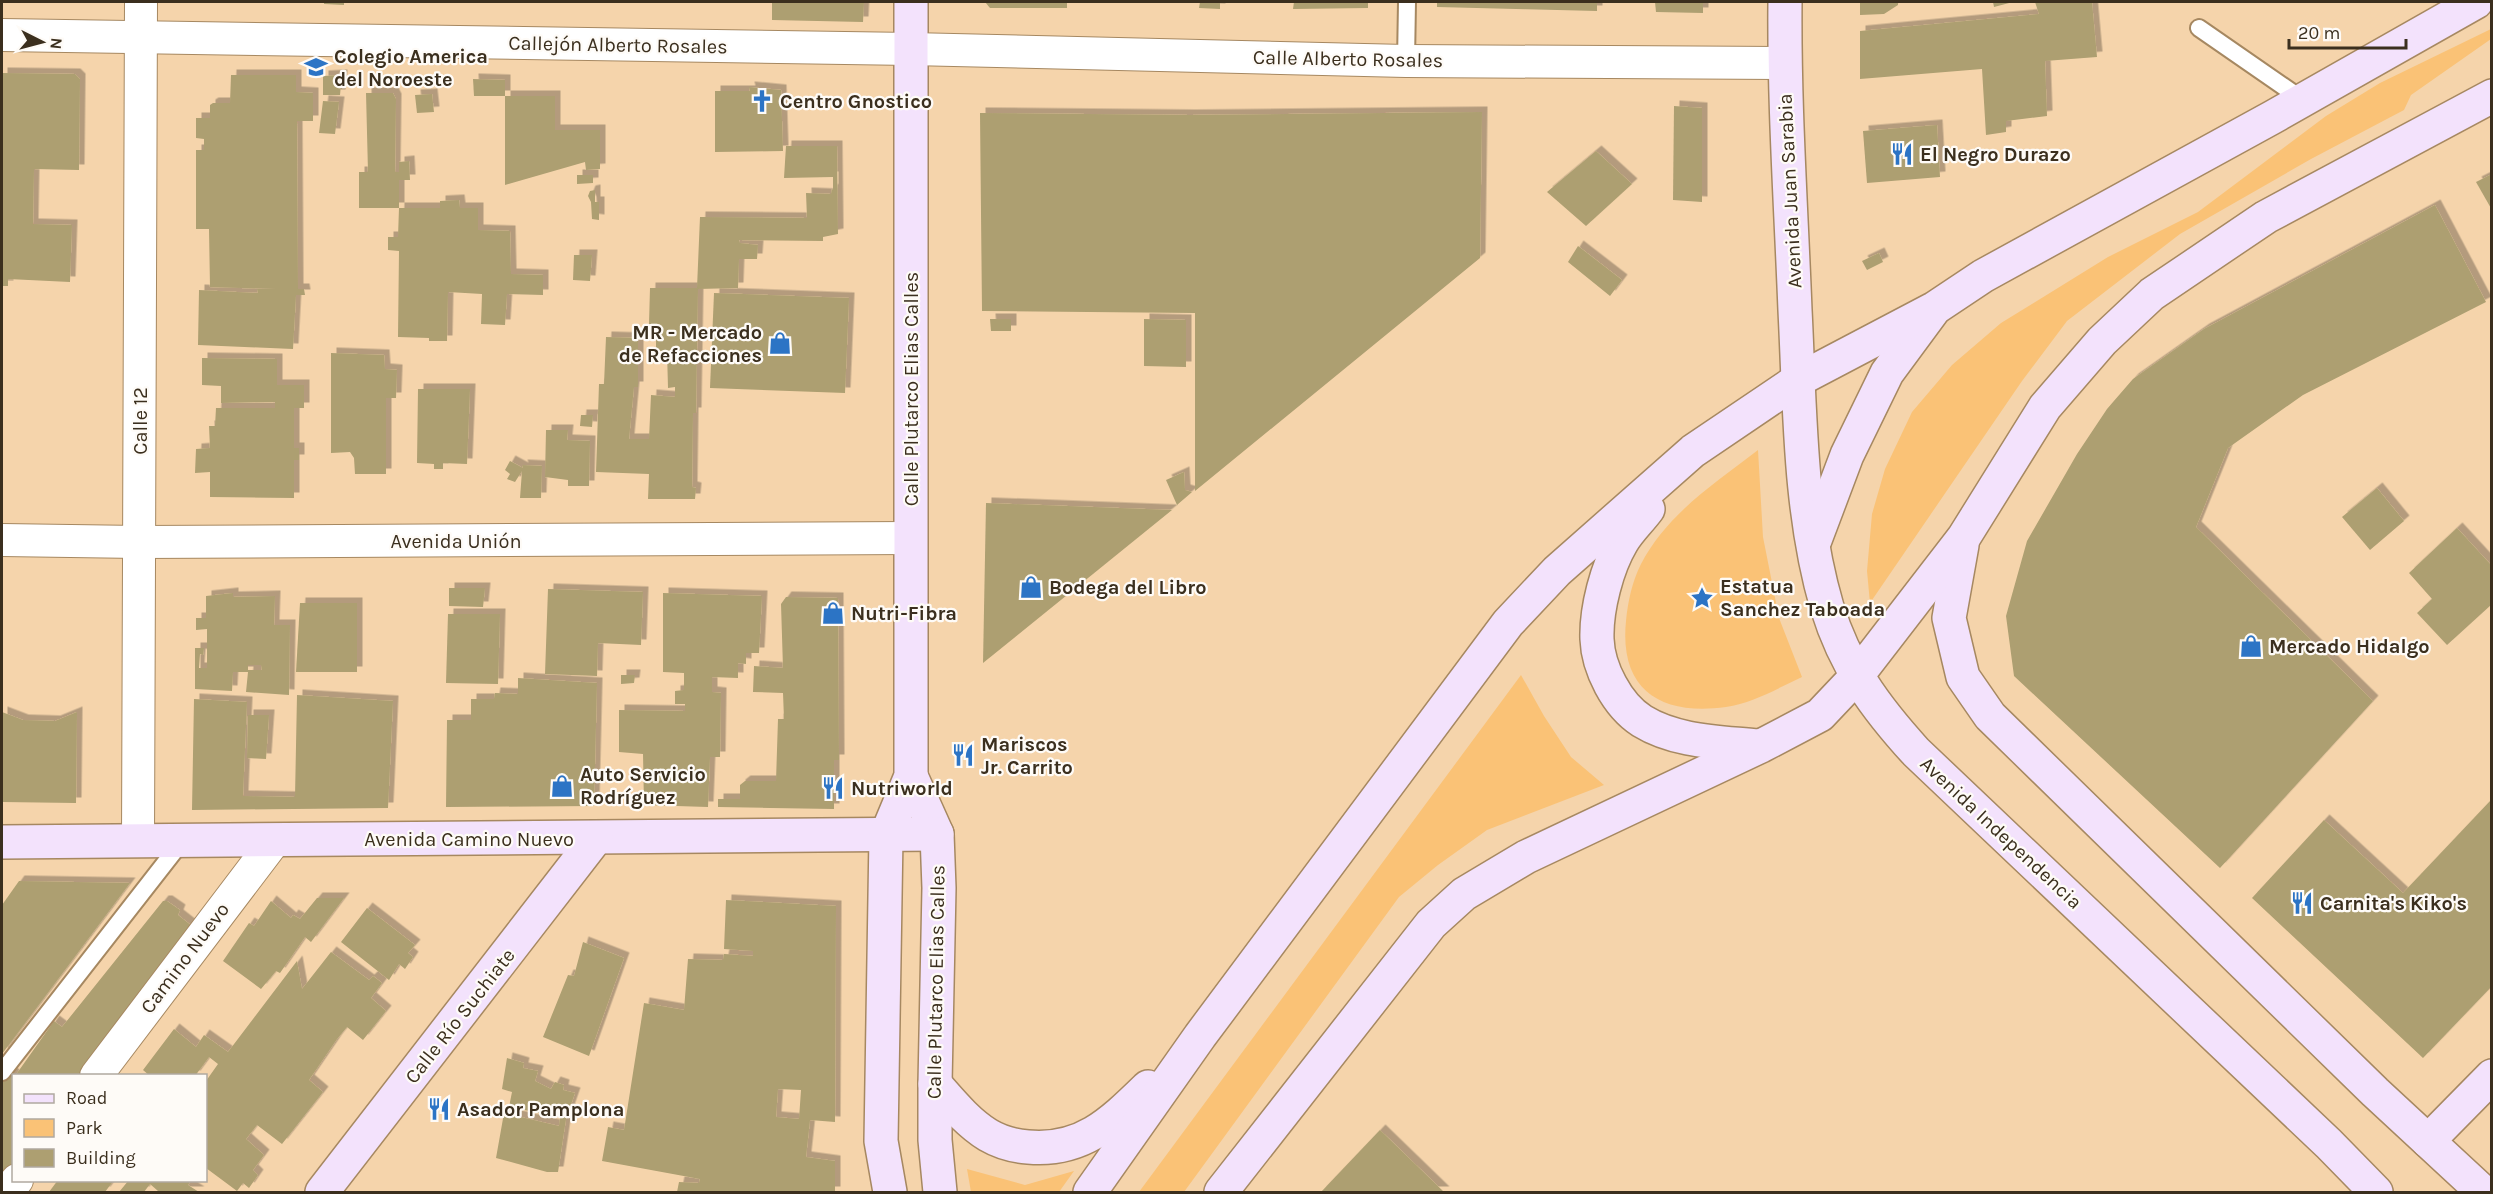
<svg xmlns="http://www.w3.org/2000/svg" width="2493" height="1194" font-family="Karla,sans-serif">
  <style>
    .green { fill: #fac276 }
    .building { fill: #ad9f71; fill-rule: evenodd; filter: url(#shadow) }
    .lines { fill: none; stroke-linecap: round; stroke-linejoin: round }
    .lane-casing { stroke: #a68861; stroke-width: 20 }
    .street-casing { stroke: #a68861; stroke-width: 34 }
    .secondary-casing { stroke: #a68861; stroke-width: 36 }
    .lane { stroke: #fff; stroke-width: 16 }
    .street { stroke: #fff; stroke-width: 32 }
    .secondary { stroke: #f3e2fc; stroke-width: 33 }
    .labels { text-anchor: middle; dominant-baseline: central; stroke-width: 4.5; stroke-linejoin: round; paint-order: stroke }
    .street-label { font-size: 20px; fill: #3b2f1e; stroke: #fefbf7 }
    .poi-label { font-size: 20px; font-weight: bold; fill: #3b2f1e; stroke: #fefbf7; text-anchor: start }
  </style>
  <defs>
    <filter id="shadow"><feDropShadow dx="5.5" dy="-5.5" stdDeviation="0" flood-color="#0004"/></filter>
  </defs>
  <rect width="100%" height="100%" fill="#f5d4ab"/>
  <g class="green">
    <path d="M2491,29V39L2411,95L2404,110L2311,159L2180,234L2067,321L2022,381L1870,603L1867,571L1872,514L1885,469L1912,412L1952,365L2001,323L2108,257L2198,212L2326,116L2380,83Z"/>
    <path d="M1758,450L1763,537L1779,618L1802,677C1778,688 1753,703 1726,707C1661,716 1619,690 1626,621C1628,601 1632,582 1641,564C1667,514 1715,483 1758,450Z"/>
    <path d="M1521,675L1544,716L1571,757L1604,785L1487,830L1438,865L1399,897L1184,1192H1139Z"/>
    <path d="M967,1169L1025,1185L1074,1171L1059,1192H971Z"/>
  </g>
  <g class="building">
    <path d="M324,2H344V5L324,4Z"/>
    <path d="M772,2H864L863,22L772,20Z"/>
    <path d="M985,2H1067V8H990Z"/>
    <path d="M1200,2H1220V9L1199,8Z"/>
    <path d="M1294,2H1368V8L1293,9Z"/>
    <path d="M1437,2H1597V11L1437,7Z"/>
    <path d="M1655,2H1703V13L1656,12Z"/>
    <path d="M1860,2H1898V5L1884,14L1860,15Z"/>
    <path d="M1993,2H2013L1994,7Z"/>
    <path d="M2035,2H2092L2097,57L2045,61L2047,116L2006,121V132L1986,135L1982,69L1860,79V31L2039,14Z"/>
    <path d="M2,73L75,74L80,79L79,170L34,169L33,224L72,225L70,282L8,279V286H2Z"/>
    <path d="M231,75H296V92L313,93V121H297L298,289H304L305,295H296L293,349L198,345L199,290L258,293L257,289H276L210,287L209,229H196V150H204V139L196,138V118H210V105L213,103H230Z"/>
    <path d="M342,75L340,95H323V76Z"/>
    <path d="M473,79L505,80V96H474Z"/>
    <path d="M749,87L781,90L783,151L715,152V91H750Z"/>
    <path d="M366,93H393L396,99L395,172H399V162L409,161L410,180H399V208H440V201L459,200L460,208H478V230L510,231L511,274L543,275V295L507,294L505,325L481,324L482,294L448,292L447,341H429V338L398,337L399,251L388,250V237H398L399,208H359V172H368Z"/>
    <path d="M432,94L434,112L417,113L415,95Z"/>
    <path d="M505,96H555V130H600V169L586,170L585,162L505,185Z"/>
    <path d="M323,101L339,102L335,134L319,133Z"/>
    <path d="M1674,106L1702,108V202L1673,200Z"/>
    <path d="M1482,112L1480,258L1195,491V313L982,311L980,113L1190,115Z"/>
    <path d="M1937,125L1940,177L1867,183L1863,131Z"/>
    <path d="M786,146H837L838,234L823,237V241L739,240L740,243L758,245L757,259H739L738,288L698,289L696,413H693L692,487L696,488L695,499H648L649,474L596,472L599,384H604L606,337L638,338V387H634L629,439H649L651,395L675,397V387L668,388L667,351H656V324H649L650,288H697L700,217L807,218L806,193L831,194L832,189L833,190V177L784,178Z"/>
    <path d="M1596,151L1632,184L1586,226L1547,192Z"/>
    <path d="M2492,174V210L2476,182Z"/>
    <path d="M577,175H593V183L577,184Z"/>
    <path d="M595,190V202H599V220L592,219L591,202L588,196L590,191Z"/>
    <path d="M2435,205L2486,302L2303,395L2228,448L2196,527L2373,701L2220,868L2014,676L2006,616L2027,541L2077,454L2107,409L2133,379L2204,329Z"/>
    <path d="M1578,246L1622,280L1610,296L1568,262Z"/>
    <path d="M1879,253L1883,262L1867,270L1862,261Z"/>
    <path d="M574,255H592L590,281L573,280Z"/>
    <path d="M714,293L849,298L845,393L710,388Z"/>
    <path d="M990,319H1011V331H991Z"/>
    <path d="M1144,319L1186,320V367L1144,366Z"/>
    <path d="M331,353L384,355L385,369L397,370L396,398H386V474H355L354,458L350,452L331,453Z"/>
    <path d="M202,358L277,359V385H304V408H294V448H299V460H294V498L210,497V472L195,473L196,449L210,448L209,426H215L216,408H275V402L221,403V386L202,385Z"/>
    <path d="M418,389H470L467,464L443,463V469H434V464L417,463Z"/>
    <path d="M581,415H593L592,427L580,426Z"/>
    <path d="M546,430H568L567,440L590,441L589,486H568V480L545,477Z"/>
    <path d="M510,461L523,468L522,465L542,466L541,498H520L522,471L515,482L507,479L510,474L505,470Z"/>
    <path d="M1184,472L1185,490L1192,492L1177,505L1166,480Z"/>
    <path d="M2377,488L2404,521L2370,550L2342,517Z"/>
    <path d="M986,503L1172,510L983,663Z"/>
    <path d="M2457,528L2492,566V604L2447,645L2417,613L2432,599L2409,573Z"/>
    <path d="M449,588H485L483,607L449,606Z"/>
    <path d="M548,589L643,592L641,645L598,643L597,676L545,674Z"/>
    <path d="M233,593V597L275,596L274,625H290L289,695L246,692L248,672H233L232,691L195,689V648H204L203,655L200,654L199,668H207V629L196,630V618H206V596ZM248,665H261L262,670H248Z"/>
    <path d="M663,593L762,596L759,653H746V664L738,663V678L712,677V692L721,693L720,757H710L708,807L644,805L643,754L619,752V710L685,711V704H675V691L684,690V673L663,672Z"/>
    <path d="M786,597L838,598L839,760H834V809L718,807V799H740V785L745,781H776L778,719H784L783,693L753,692L754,666L783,668L781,604Z"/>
    <path d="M300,603H357V672H296Z"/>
    <path d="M448,614H500L498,684L446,683Z"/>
    <path d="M621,675H635L634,683L621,684Z"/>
    <path d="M518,678L597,683L594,806L446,807L447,720H471V699H494L495,693L518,694Z"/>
    <path d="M297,695L393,701L388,808L192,810L194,699L247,702L243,796L295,797Z"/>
    <path d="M2,712L23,720L55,721L77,712L76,803L2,802Z"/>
    <path d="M248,715H269L266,759L247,758Z"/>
    <path d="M2492,799V986L2423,1058L2252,898L2324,820L2403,893Z"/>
    <path d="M19,881L130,883L2,1054V905Z"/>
    <path d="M317,898H344L311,942L305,937L280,973L276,971L261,989L223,961L249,923L254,926L271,901L291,918L293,915L300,919Z"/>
    <path d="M726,900L836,906L835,1122L810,1120L806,1157L835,1161V1192H677L679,1182L699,1183L700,1179L602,1161L608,1127L624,1130L644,1003L684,1010L688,959L723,960L724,954L753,956V951L724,949ZM778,1089L801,1090L799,1119L776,1117Z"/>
    <path d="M163,901H167L180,910L178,915L197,930L86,1076H15L54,1021L62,1027Z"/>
    <path d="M367,908L415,945L408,953L413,957L405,969L399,964L389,980L341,942Z"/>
    <path d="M583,942L624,958L589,1056L543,1037L568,975L574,976Z"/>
    <path d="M331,952L369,980L373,976L382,983L371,998L386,1011L363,1040L347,1027L337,1039L309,1080L323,1092L282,1144L257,1125L246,1139L264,1155L253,1170L258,1175L249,1188L243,1183L237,1191L206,1168V1081L218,1064L209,1057L195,1076H150L143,1070L174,1029L196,1047L204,1035L228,1052L297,961L302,989Z"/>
    <path d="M507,1058L524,1063L523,1068L538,1071L535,1081L551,1089L555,1082L564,1085L563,1090L575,1093L566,1119L558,1172H547L496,1158L504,1113L559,1126L560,1117L509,1107L512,1092L502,1089Z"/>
    <path d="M6,1069L14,1075V1172L2,1188V1074Z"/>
    <path d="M1380,1130L1444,1192H1321Z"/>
    <path d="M58,1180H114L105,1192H49Z"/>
    <path d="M129,1180H191L188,1185L199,1192H157L158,1191L150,1184L144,1192H119Z"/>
  </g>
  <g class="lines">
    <g class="lane-casing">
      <g id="lane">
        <path d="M2199,28L2303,100"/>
        <path d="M1406,61L1407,2"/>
        <path d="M2,1072L183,840"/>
      </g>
    </g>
    <g class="street-casing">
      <g id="street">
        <path d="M2,35L911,49L1406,61L1785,63"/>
        <path d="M2,540L139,542L911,538"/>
        <path d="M138,841L141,2"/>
        <path d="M96,1076L275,840"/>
        <path d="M7,1192L17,1180"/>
      </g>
    </g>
    <g class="secondary-casing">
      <g id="secondary">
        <path d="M1785,2C1784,104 1791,207 1795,310C1800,408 1799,512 1827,607C1845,666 1875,707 1916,752L2329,1144L2376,1192"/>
        <path d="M1648,509C1640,520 1629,530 1622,542C1607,567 1596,609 1597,639C1598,668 1617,705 1642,721C1676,742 1720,742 1758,746"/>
        <path d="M1815,540L1847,455L1887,373L1932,312"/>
        <path d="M1962,545L1949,618L1963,677L1990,716L2375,1092L2483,1192"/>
        <path d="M911,776L937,834L939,888L935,1084V1140L940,1192"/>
        <path d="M2,842L937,834"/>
        <path d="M935,1084C951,1102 967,1122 988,1135C1000,1142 1014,1146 1028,1147C1082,1152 1111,1123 1148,1087"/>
        <path d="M2428,1141L2492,1076"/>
        <path d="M322,1192L596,838"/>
        <path d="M890,1192L881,1141L886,836L911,776V2"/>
        <path d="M1090,1192L1200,1036L1508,623L1557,571L1693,451L1798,380L1935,308L1983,276L2273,117L2476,2"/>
        <path d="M1221,1192L1431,924L1464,894L1526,857L1761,746L1820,715L1856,677L1964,537L2045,407L2102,341L2152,294L2266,217L2492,96"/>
      </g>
    </g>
    <use href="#lane" class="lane"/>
    <use href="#street" class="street"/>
    <use href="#secondary" class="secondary"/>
  </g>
  <defs>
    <g id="school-bare" transform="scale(1.8)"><path d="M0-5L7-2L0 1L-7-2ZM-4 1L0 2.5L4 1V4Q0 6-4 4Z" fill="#2c74c5" stroke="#fefbf7" stroke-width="2.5" paint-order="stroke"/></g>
    <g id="church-bare" transform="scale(1.8)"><path d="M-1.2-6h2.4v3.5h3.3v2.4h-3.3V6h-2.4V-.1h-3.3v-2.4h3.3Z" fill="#2c74c5" stroke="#fefbf7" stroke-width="2.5" paint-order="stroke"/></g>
    <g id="restaurant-bare" transform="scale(1.8)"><path d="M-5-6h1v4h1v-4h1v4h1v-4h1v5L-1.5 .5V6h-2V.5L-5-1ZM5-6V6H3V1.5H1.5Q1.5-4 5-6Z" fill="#2c74c5" stroke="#fefbf7" stroke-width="2.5" paint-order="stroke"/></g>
    <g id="shop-bare" transform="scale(1.8)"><path d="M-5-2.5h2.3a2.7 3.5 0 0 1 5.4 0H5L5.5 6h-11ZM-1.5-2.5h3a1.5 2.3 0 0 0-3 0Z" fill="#2c74c5" stroke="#fefbf7" stroke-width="2.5" paint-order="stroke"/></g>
    <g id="sight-bare" transform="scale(1.8)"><path d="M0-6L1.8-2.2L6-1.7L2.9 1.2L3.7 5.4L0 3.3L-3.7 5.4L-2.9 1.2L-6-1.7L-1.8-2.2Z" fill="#2c74c5" stroke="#fefbf7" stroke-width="2.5" paint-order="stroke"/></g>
  </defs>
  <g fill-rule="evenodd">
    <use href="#school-bare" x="316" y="67"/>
    <use href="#church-bare" x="762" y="101"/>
    <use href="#restaurant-bare" x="1902" y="154"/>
    <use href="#shop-bare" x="780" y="343"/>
    <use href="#shop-bare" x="1031" y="587"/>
    <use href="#sight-bare" x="1702" y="598"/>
    <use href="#shop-bare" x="833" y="613"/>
    <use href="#shop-bare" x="2251" y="646"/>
    <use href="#restaurant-bare" x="963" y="755"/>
    <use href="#shop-bare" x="562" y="786"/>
    <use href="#restaurant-bare" x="833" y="788"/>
    <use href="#restaurant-bare" x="2302" y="903"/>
    <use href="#restaurant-bare" x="439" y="1109"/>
  </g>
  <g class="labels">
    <g class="street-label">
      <text transform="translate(618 45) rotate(1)">Callejón Alberto Rosales</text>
      <text transform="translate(1348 59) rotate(1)">Calle Alberto Rosales</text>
      <text transform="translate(1790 191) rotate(-93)">Avenida Juan Sarabia</text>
      <text transform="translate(911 389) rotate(-90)">Calle Plutarco Elias Calles</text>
      <text transform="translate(140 421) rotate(-90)">Calle 12</text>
      <text x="456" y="541">Avenida Unión</text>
      <text transform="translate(2001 833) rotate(43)">Avenida Independencia</text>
      <text x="469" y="839">Avenida Camino Nuevo</text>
      <text transform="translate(185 958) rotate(-53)">Camino Nuevo</text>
      <text transform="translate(936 982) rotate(-89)">Calle Plutarco Elias Calles</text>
      <text transform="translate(460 1016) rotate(-52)">Calle Río Suchiate</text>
    </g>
    <g class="poi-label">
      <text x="334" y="56">Colegio America<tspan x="334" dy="23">del Noroeste</tspan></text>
      <text x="780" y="101">Centro Gnostico</text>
      <text x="1920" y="154">El Negro Durazo</text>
      <text x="762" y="332" text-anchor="end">MR - Mercado<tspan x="762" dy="23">de Refacciones</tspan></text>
      <text x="1720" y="586">Estatua<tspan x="1720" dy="23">Sanchez Taboada</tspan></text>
      <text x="1049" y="587">Bodega del Libro</text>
      <text x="851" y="613">Nutri-Fibra</text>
      <text x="2269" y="646">Mercado Hidalgo</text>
      <text x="981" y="744">Mariscos<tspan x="981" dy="23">Jr. Carrito</tspan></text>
      <text x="580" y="774">Auto Servicio<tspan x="580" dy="23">Rodríguez</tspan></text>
      <text x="851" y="788">Nutriworld</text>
      <text x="2320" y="903">Carnita's Kiko's</text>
      <text x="457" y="1109">Asador Pamplona</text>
    </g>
  </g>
  <rect width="2493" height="1194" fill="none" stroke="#3b2f1e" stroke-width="6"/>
  <rect x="12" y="1074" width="195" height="108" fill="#fefbf7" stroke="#b0a9a0" stroke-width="1.5"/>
  <rect x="24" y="1094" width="30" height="9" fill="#f3e2fc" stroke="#b0a9a0" stroke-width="1.5"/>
  <text x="66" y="1104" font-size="18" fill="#3b2f1e">Road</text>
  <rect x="24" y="1119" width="30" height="18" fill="#fac276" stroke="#b0a9a0" stroke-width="1.5"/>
  <text x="66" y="1134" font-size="18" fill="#3b2f1e">Park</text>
  <rect x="24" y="1149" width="30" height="18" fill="#ad9f71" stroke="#b0a9a0" stroke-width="1.5"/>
  <text x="66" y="1164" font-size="18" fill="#3b2f1e">Building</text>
  <g transform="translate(42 42) rotate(96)" stroke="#fefbf7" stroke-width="4.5" paint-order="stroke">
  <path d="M0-4.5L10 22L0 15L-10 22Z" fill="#3b2f1e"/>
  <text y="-9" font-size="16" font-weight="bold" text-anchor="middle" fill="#3b2f1e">N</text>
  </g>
  <path d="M2289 39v9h117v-9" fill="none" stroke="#3b2f1e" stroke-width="3"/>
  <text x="2298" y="39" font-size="18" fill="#3b2f1e" stroke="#fefbf7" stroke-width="4.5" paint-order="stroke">20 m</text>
</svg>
